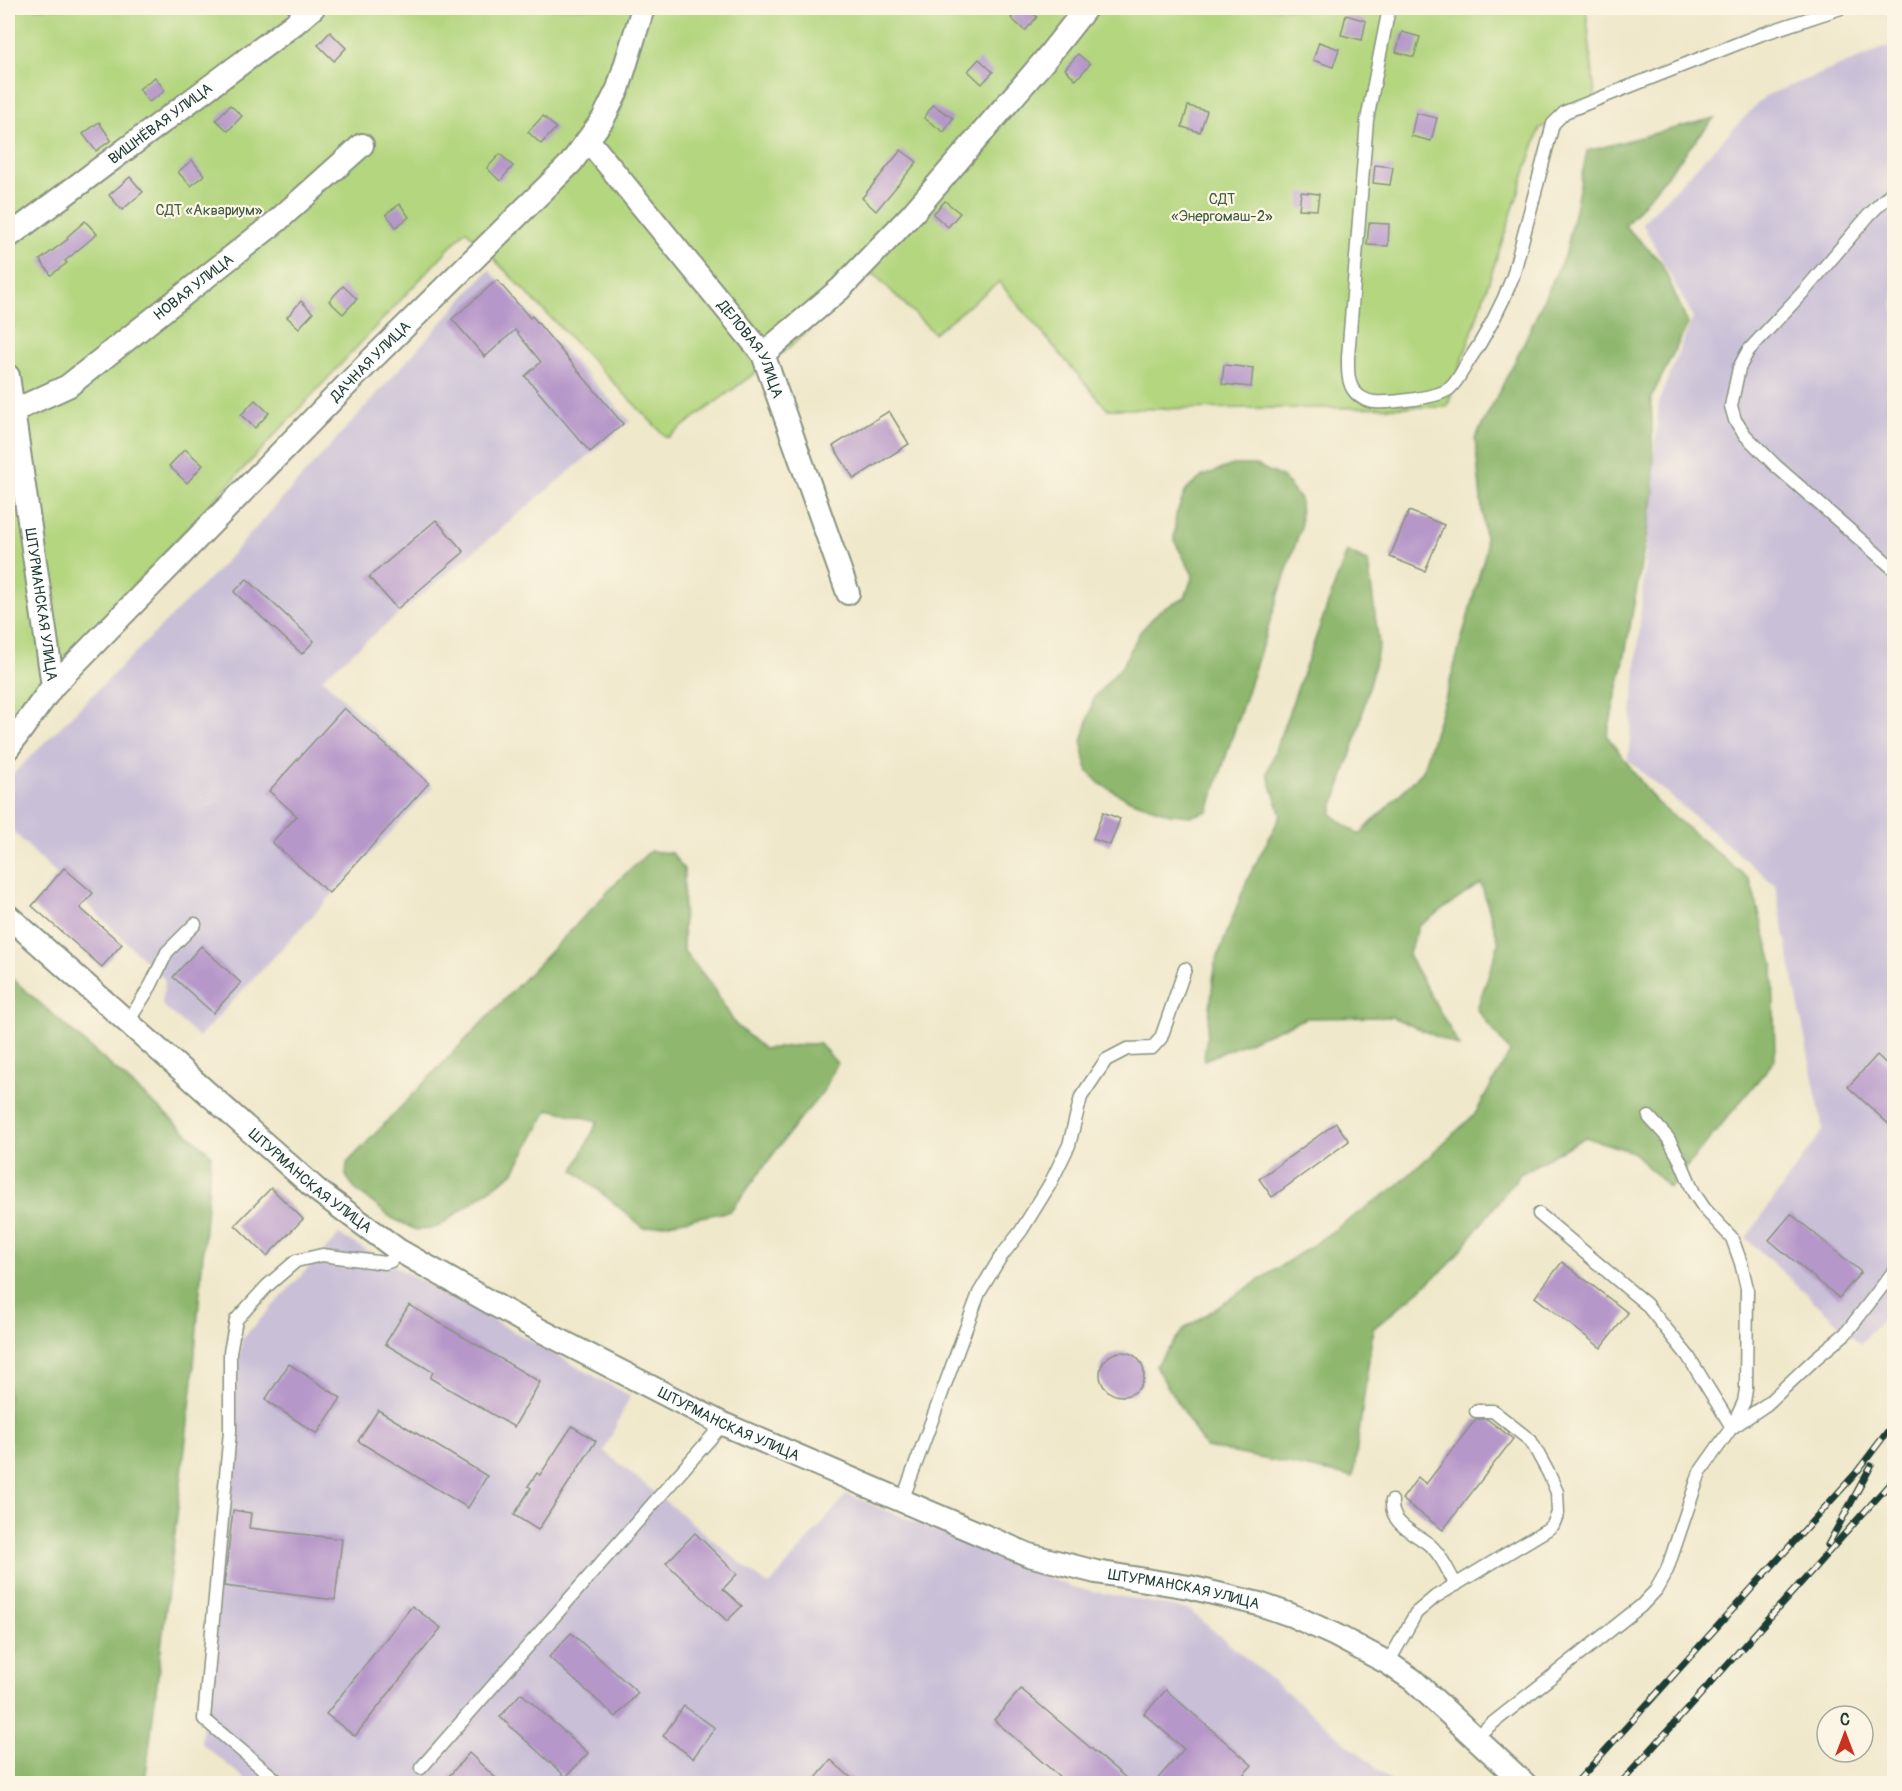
<svg xmlns="http://www.w3.org/2000/svg" width="1902" height="1791" font-family="Pangolin,sans-serif">
  <style>
    .industrial { fill: #c9bfd7 }
    .green { fill: #b4d67f; stroke: #6a8a5a; stroke-width: 1.5 }
    .forest { fill: #8fb76e; stroke: #577a51; stroke-width: 1.5 }
    .building { fill: #b697c9 }
    .lines { fill: none; stroke-linecap: round; stroke-linejoin: round }
    .service-casing { stroke: #889280; stroke-width: 15 }
    .minor-casing { stroke: #889280; stroke-width: 26 }
    .service { stroke: #fff; stroke-width: 12 }
    .minor { stroke: #fff; stroke-width: 22 }
    .rail-casing { stroke: #1f3d34; stroke-width: 7 }
    .rail { stroke: #fcf5e5; stroke-width: 4.5; stroke-dasharray: 14; stroke-linecap: butt }
    .labels { text-anchor: middle; dominant-baseline: central; stroke-width: 4.5; stroke-linejoin: round; paint-order: stroke }
    .street-label { font-size: 15px; fill: #1f3d34; stroke: #fcf5e5 }
    .park-label { font-size: 15px; fill: #3d5c43; stroke: #fcf5e5 }
  </style>
  <rect width="100%" height="100%" fill="#fcf5e5"/>
  <filter id="ink" filterUnits="userSpaceOnUse"><feTurbulence type="fractalNoise" baseFrequency=".0167" numOctaves="2"/><feDisplacementMap in="SourceGraphic" scale="12" xChannelSelector="R" yChannelSelector="G"/><feConvolveMatrix kernelMatrix="1 2 1 2 8 2 1 2 1" color-interpolation-filters="sRGB"/></filter>
  <filter id="wash" filterUnits="userSpaceOnUse"><feTurbulence type="fractalNoise" baseFrequency=".008" numOctaves="4" result="noise"/><feDisplacementMap in="SourceGraphic" scale="24" xChannelSelector="R" yChannelSelector="G"/><feGaussianBlur stdDeviation="1.35" result="paint"/><feColorMatrix in="noise" values="0 0 0 0 0 0 0 0 0 0 0 0 0 0 0 0 0 1.4 0 .05"/><feComposite in="paint" operator="in"/></filter>
  <g filter="url(#wash)">
    <rect width="100%" height="100%" fill="#f0e8cb"/>
    <g class="industrial">
      <path d="M1894,44V1307L1860,1344L1746,1238L1823,1130L1775,885L1628,760L1659,401L1693,317L1642,223L1765,96Z"/>
      <path d="M489,270L630,421L322,678L433,787L199,1037L162,1005L165,980L8,827V779L215,573Z"/>
      <path d="M339,1235L630,1396L604,1451L769,1586L847,1494L1071,1587L1189,1610L1394,1783L251,1784L201,1743L230,1431L242,1339Z"/>
    </g>
    <path class="green" d="M8,8H1586L1596,107L1540,128L1447,407L1107,409L999,282L934,333L873,273L786,350L667,438L466,230L8,721Z"/>
    <g class="forest">
      <path d="M1714,118L1625,226L1661,262L1688,324L1651,398L1654,492L1624,660L1607,736L1657,803L1750,880L1773,963L1775,1060L1669,1188L1633,1152L1585,1137L1520,1174L1448,1266L1373,1329L1353,1477L1205,1447L1155,1366L1184,1329L1307,1249L1397,1186L1475,1114L1510,1052L1477,1009L1499,943L1481,883L1419,926L1408,955L1460,1047L1392,1017L1306,1018L1204,1060L1215,964L1247,880L1281,815L1267,773L1347,551L1368,562L1379,645L1357,735L1331,814L1359,835L1422,772L1448,689L1486,550L1475,439L1519,353L1566,252L1587,151Z"/>
      <path d="M1233,465H1256L1282,477L1300,499L1301,527L1208,811L1192,816L1170,814L1127,799L1099,783L1087,770L1082,742L1094,698L1123,665L1140,632L1160,610L1185,598L1193,575L1174,540L1176,515L1186,490L1203,476Z"/>
      <path d="M650,851L672,853L684,869L683,950L711,984L735,1024L764,1049L819,1043L837,1063L822,1093L795,1125L731,1211L644,1228L574,1170L598,1121L549,1109L513,1173L438,1227L416,1230L392,1218L356,1190L346,1176L347,1163L621,878Z"/>
      <path d="M8,975L211,1154L192,1389L145,1783H8Z"/>
    </g>
    <g id="blocks">
      <g class="building">
        <path d="M1021,8H1027L1037,17L1025,31L1011,18Z"/>
        <path d="M1346,15L1366,21L1362,40L1341,35Z"/>
        <path d="M330,32L346,48L334,61L318,45Z"/>
        <path d="M1402,32L1420,37L1414,57L1396,52Z"/>
        <path d="M1319,42L1339,49L1333,67L1313,60Z"/>
        <path d="M1078,54L1090,64L1076,80L1065,69Z"/>
        <path d="M979,59L993,72L982,84L968,71Z"/>
        <path d="M155,77L165,91L149,102L139,89Z"/>
        <path d="M230,105L242,116L228,131L216,120Z"/>
        <path d="M933,105L953,118L944,132L924,118Z"/>
        <path d="M1188,106L1207,111L1200,132L1182,127Z"/>
        <path d="M1416,113L1437,118L1431,141L1411,136Z"/>
        <path d="M543,116L556,128L541,144L528,132Z"/>
        <path d="M99,122L111,140L96,151L83,134Z"/>
        <path d="M901,150L917,162L876,211L862,198Z"/>
        <path d="M500,154L513,166L500,181L487,168Z"/>
        <path d="M192,160L204,175L191,186L178,172Z"/>
        <path d="M1375,165L1393,167L1390,185L1373,183Z"/>
        <path d="M130,177L143,192L122,210L109,195Z"/>
        <path d="M1301,192L1319,194L1317,210L1299,209Z"/>
        <path d="M945,201L960,213L948,227L933,214Z"/>
        <path d="M400,204L409,217L396,227L386,214Z"/>
        <path d="M85,221L97,234L65,261L67,263L51,275L40,260L68,239L67,237Z"/>
        <path d="M1369,223L1389,224L1388,246L1367,245Z"/>
        <path d="M497,280L530,318L532,316L623,424L590,452L525,376L541,362L515,330L485,357L452,319Z"/>
        <path d="M343,286L357,299L343,314L329,301Z"/>
        <path d="M301,301L313,313L299,328L287,317Z"/>
        <path d="M1224,365L1253,368L1251,387L1222,384Z"/>
        <path d="M255,400L269,413L255,428L241,415Z"/>
        <path d="M889,411L909,444L854,479L833,446Z"/>
        <path d="M185,449L203,465L187,483L169,466Z"/>
        <path d="M1409,511L1444,525L1425,571L1390,557Z"/>
        <path d="M436,520L464,552L397,609L369,577Z"/>
        <path d="M247,579L314,641L302,654L234,592Z"/>
        <path d="M344,708L429,783L329,893L272,842L297,816L269,791Z"/>
        <path d="M1103,812L1120,819L1110,845L1093,839Z"/>
        <path d="M64,868L93,893L80,908L122,944L102,967L32,906Z"/>
        <path d="M201,946L241,983L213,1013L173,977Z"/>
        <path d="M1877,1055L1894,1071V1129L1848,1087Z"/>
        <path d="M1336,1123L1349,1141L1272,1197L1259,1179Z"/>
        <path d="M271,1188L303,1219L267,1256L235,1225Z"/>
        <path d="M1791,1214L1861,1272L1839,1298L1769,1240Z"/>
        <path d="M1562,1262L1628,1313L1601,1348L1535,1297Z"/>
        <path d="M409,1305L540,1382L514,1427L430,1378L433,1372L385,1344Z"/>
        <circle cx="1122" cy="1374" r="22"/>
        <path d="M289,1364L341,1398L317,1434L265,1400Z"/>
        <path d="M378,1410L487,1476L468,1508L358,1441Z"/>
        <path d="M1476,1419H1487L1513,1439L1443,1530L1402,1499L1418,1477L1426,1484Z"/>
        <path d="M572,1426L596,1441L538,1530L514,1515L531,1488L528,1486L537,1473L540,1475Z"/>
        <path d="M233,1510L251,1513L249,1528L342,1539L335,1600L224,1586Z"/>
        <path d="M695,1533L737,1574L723,1589L742,1606L727,1621L666,1563Z"/>
        <path d="M412,1606L441,1628L355,1736L326,1714Z"/>
        <path d="M571,1633L638,1693L616,1717L549,1657Z"/>
        <path d="M1021,1689L1133,1784H1068L994,1720Z"/>
        <path d="M1166,1690L1252,1765L1235,1784H1153L1184,1749L1144,1714Z"/>
        <path d="M521,1693L588,1753L566,1777L500,1717Z"/>
        <path d="M684,1706L715,1728L693,1758L663,1736Z"/>
        <path d="M469,1753L502,1784H442Z"/>
        <path d="M831,1760L858,1784H811Z"/>
      </g>
    </g>
  </g>
  <g filter="url(#ink)">
    <use href="#blocks" fill-opacity="0" stroke="#889280" stroke-width="1.5"/>
    <g class="lines">
      <g class="service-casing">
        <g id="service">
          <path d="M1389,8L1367,120L1348,357C1348,368 1347,383 1355,392C1359,397 1368,402 1375,402C1390,403 1439,398 1450,388C1457,382 1461,373 1466,365C1485,337 1501,308 1513,276L1553,124L1565,112L1762,34L1841,8"/>
          <path d="M1894,190L1869,215L1805,290L1748,351L1739,368L1731,406L1735,420L1745,435L1776,466L1894,569"/>
          <path d="M128,1022L151,985L167,952L195,924"/>
          <path d="M1649,1117L1668,1138L1680,1160L1694,1193L1704,1208L1732,1238L1741,1263L1747,1288L1746,1389L1744,1402L1732,1427"/>
          <path d="M1733,1427L1767,1404L1816,1358L1846,1333L1894,1271"/>
          <path d="M902,1501L979,1293L1000,1258L1021,1231L1050,1184L1069,1145L1081,1097L1106,1060L1127,1049L1152,1048L1161,1038L1185,969"/>
          <path d="M1392,1501C1390,1527 1418,1533 1433,1548C1443,1558 1449,1573 1456,1585"/>
          <path d="M1388,1663L1416,1613L1435,1597L1548,1529L1553,1525L1558,1513L1557,1492L1549,1474L1531,1441L1493,1411H1476"/>
          <path d="M1475,1737L1641,1606L1656,1590L1667,1570L1700,1472L1732,1427L1688,1356L1646,1304L1539,1214"/>
          <path d="M421,1768L723,1424"/>
          <path d="M281,1784L204,1719L230,1431V1352L236,1320L267,1286L296,1261L322,1255L385,1263L391,1261L398,1250"/>
        </g>
      </g>
      <g class="minor-casing">
        <g id="minor">
          <path id="s1" d="M588,140L763,354L848,593"/>
          <path id="s2" d="M8,237L294,24L313,8"/>
          <path d="M763,354L840,289L912,214L1044,61L1086,8"/>
          <path id="s3" d="M8,376L53,686L8,748"/>
          <path id="s4" d="M13,411L68,386L277,221L362,145"/>
          <path id="s5" d="M53,686L371,360L571,163L603,119L618,89L643,8"/>
          <path id="s6" d="M8,916L318,1191L398,1250L534,1327L723,1424L1029,1555L1096,1572L1189,1587L1259,1604L1291,1615L1335,1635L1388,1663L1413,1680L1525,1784"/>
        </g>
      </g>
      <use href="#service" class="service"/>
      <use href="#minor" class="minor"/>
      <g class="rail-casing">
        <g id="rail">
          <path d="M1828,1545L1871,1466"/>
          <path d="M1575,1784L1856,1473L1894,1423"/>
          <path d="M1620,1784L1894,1479"/>
        </g>
      </g>
      <use href="#rail" class="rail"/>
    </g>
  </g>
  <g class="labels">
    <g class="street-label">
      <text stroke="none"><textPath href="#s2" startOffset="190">ВИШНЁВАЯ УЛИЦА</textPath></text>
      <text stroke="none"><textPath href="#s4" startOffset="220">НОВАЯ УЛИЦА</textPath></text>
      <text stroke="none"><textPath href="#s1" startOffset="266">ДЕЛОВАЯ УЛИЦА</textPath></text>
      <text stroke="none"><textPath href="#s5" startOffset="454">ДАЧНАЯ УЛИЦА</textPath></text>
      <text stroke="none"><textPath href="#s3" startOffset="231">ШТУРМАНСКАЯ УЛИЦА</textPath></text>
      <text stroke="none"><textPath href="#s6" startOffset="402">ШТУРМАНСКАЯ УЛИЦА</textPath></text>
      <text stroke="none"><textPath href="#s6" startOffset="888">ШТУРМАНСКАЯ УЛИЦА</textPath></text>
      <text stroke="none"><textPath href="#s6" startOffset="1374">ШТУРМАНСКАЯ УЛИЦА</textPath></text>
    </g>
    <g class="park-label">
      <text x="1222" y="199">СДТ<tspan x="1222" dy="17">«Энергомаш-2»</tspan></text>
      <text x="209" y="210">СДТ «Аквариум»</text>
    </g>
  </g>
  <rect width="1902" height="1791" fill="none" stroke="#fcf5e5" stroke-width="30"/>
  <g transform="translate(1845 1734)"><circle r="28" fill="#fcf5e5" stroke="#a4ab9e" stroke-width="1.5"/>
  <path d="M0-4.5L10 22L0 15L-10 22Z" fill="#c8321e"/>
  <text y="-9" font-size="16" font-weight="bold" text-anchor="middle" fill="#1f3d34">С</text>
  </g>
</svg>
